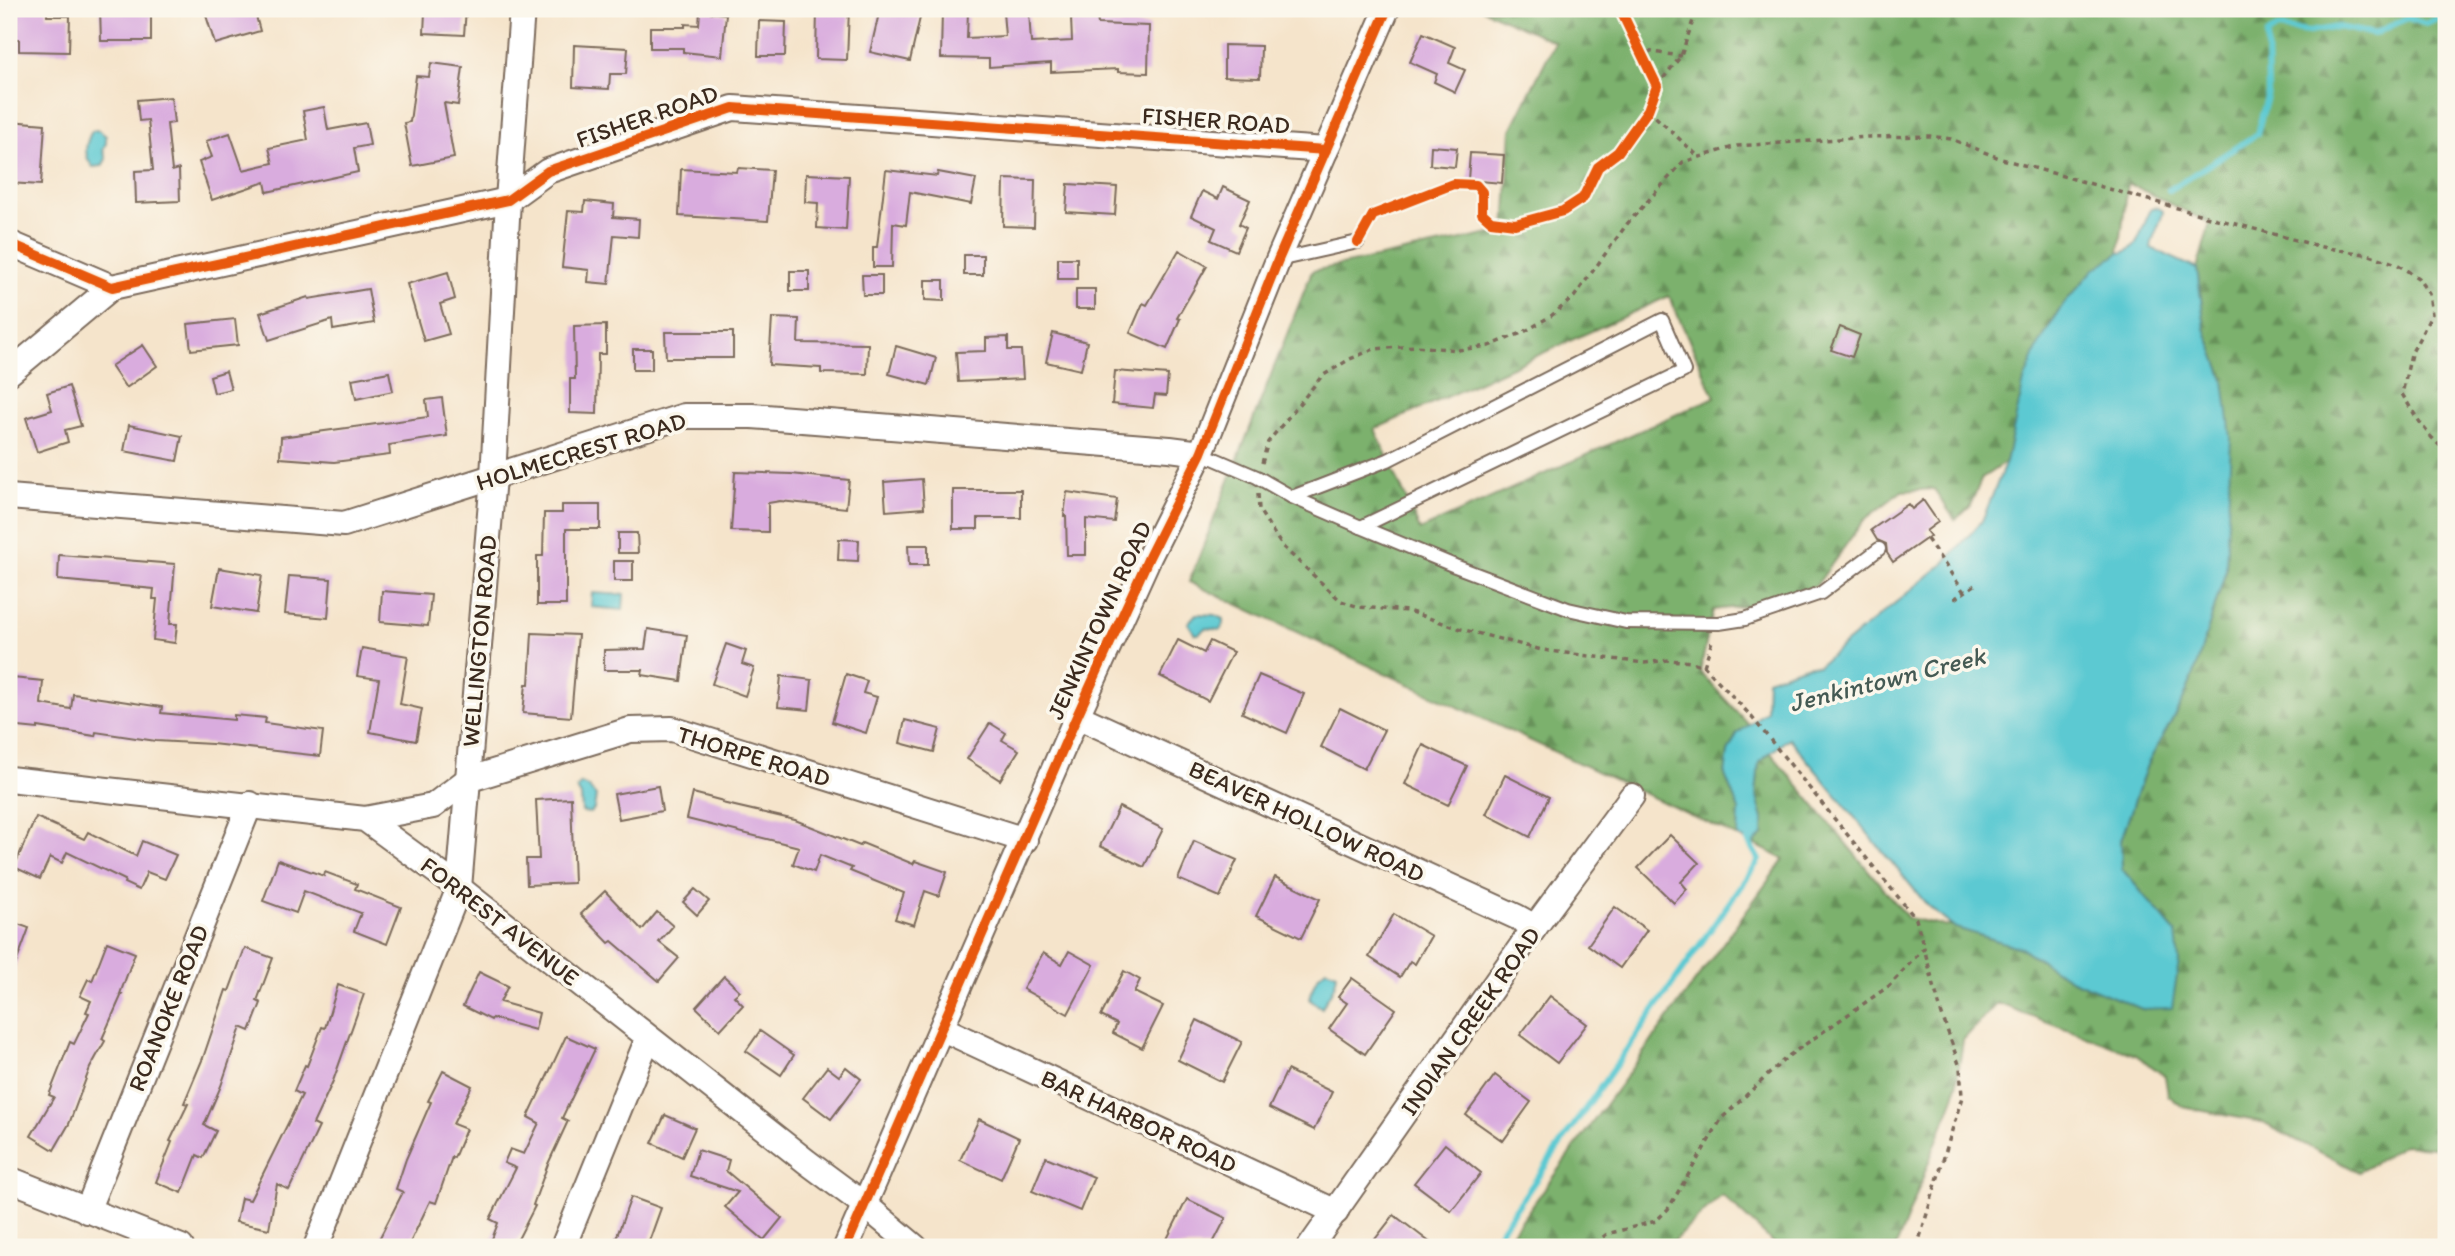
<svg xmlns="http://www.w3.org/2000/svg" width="2455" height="1256" font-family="Itim,sans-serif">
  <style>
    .forest { fill: url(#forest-firs); stroke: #5b6e46; stroke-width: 2; fill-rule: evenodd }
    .water { fill: #5cc9d2; stroke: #4c7a78; stroke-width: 2 }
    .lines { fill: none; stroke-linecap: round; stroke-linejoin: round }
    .stream { stroke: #5cc9d2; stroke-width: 6 }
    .building { fill: #d9acde }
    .lane-casing { stroke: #7c6b5b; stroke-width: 16 }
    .street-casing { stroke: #7c6b5b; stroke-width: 28 }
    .path { stroke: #7c6b5b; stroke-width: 3.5; stroke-dasharray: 5 5; stroke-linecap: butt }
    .lane { stroke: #fff; stroke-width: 12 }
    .street { stroke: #fff; stroke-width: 24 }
    .cycleway-casing { stroke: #fbf7ec; stroke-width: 15 }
    .cycleway { stroke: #e8590c; stroke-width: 10 }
    .labels { text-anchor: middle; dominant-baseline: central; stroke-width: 7; stroke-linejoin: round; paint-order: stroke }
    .street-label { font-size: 24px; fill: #3b2a1e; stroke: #fbf7ec }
    .water-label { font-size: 26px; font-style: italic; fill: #455a54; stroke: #fbf7ec }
  </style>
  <defs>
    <pattern id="forest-firs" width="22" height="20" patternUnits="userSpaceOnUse" patternTransform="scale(1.75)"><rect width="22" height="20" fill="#7bb16d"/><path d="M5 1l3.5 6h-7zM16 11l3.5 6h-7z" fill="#669059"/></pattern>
  </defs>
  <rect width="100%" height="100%" fill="#fbf7ec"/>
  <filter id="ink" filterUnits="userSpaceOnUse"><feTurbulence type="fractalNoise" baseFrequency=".0143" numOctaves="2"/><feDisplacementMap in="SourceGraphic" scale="14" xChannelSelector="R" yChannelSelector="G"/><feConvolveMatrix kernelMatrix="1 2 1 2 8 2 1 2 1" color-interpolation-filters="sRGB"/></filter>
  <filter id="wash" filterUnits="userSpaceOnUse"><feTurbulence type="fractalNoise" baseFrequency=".00686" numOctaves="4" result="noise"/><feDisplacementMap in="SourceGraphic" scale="28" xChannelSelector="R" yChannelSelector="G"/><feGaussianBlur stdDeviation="1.57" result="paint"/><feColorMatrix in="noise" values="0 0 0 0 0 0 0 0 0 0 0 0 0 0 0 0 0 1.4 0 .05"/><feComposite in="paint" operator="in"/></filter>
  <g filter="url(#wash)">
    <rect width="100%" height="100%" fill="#f5e4cb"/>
    <path class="forest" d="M1482,9H2446V1148L2404,1145L2359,1172L2261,1122L2183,1107L2168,1095L2165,1076L2136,1055L1997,1003L1963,1040L1955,1094L1896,1247H1778L1722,1195L1667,1247H1502L1784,859L1753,844L1763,835V819L1756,794L1759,762L1771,753L1908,918L1953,927L2021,948L2070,979L2142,1009L2176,934L2122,869L2121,840L2147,765L2183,700L2194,674L2226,570L2227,513L2224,380L2205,328L2197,269L2210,223L2128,183L2119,253C2039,305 2026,375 2006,462L1982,478L1969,508L1955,520L1934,489L1902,491L1864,520L1816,586L1754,605L1713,610L1700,672L1749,725L1737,734L1728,752L1725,775L1739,810L1738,837L1189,582L1312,271L1505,231L1511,130L1555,42ZM1669,296L1715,397L1420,530L1375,429Z"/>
    <g class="water">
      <path d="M98,130L106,136V143L103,150L106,159L102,166L93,167C83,155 85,144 92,131Z"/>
      <path d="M2157,207L2163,211C2161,224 2152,235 2151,248L2197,269L2205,328L2224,380L2231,437L2226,570L2194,674L2183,700L2147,765L2121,840L2122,869L2176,933L2179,962L2172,1008L2142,1009L2070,979L2021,948L1953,927L1927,905L1789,738L1759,762L1756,794L1763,819V835L1753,844L1738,837L1739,810L1725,775L1728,752L1737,734L1766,711L1767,679L1809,665L1818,666L1944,563L1982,521L2006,462L2024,381L2038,346L2062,306L2093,270L2119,253C2140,253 2142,223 2152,208Z"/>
      <path d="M592,593L624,595L623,610L591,607Z"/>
      <path d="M1196,614L1215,615L1224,619V624L1220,630L1206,628L1199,634H1195L1188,623Z"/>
      <path d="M581,784L588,787L596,796L594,809L590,813L582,812L581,796L577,789Z"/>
      <path d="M1326,969L1337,973C1336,988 1328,994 1322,1008L1310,1000C1312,987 1315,977 1326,969Z"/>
    </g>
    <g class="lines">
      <g class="stream">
        <path d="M2169,190L2257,134L2268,93L2267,35L2277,28L2309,32L2338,27L2374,34L2407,18L2426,24L2446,15"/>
        <path d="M1489,1247L1759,860L1748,841V833"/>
      </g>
    </g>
    <g id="blocks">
      <g class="building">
        <path d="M9,9H47V16H70L69,52L19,51V39H9Z"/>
        <path d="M100,9H151V41H101Z"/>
        <path d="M204,9H254L260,31L215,44Z"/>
        <path d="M440,9H466L464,35L424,33L425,12L440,13Z"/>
        <path d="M817,9H849L847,60L816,59Z"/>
        <path d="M880,9H922L910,61L870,52Z"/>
        <path d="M942,10L968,11L967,38L1005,36L1003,12L1029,11L1031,43L1072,41L1071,18L1097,17L1098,24L1149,26L1148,73L1118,72V69L1051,72V63L989,67V59L941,58Z"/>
        <path d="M700,11L726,14L722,56L683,52V48H650V27H685V24L699,25Z"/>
        <path d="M759,21L786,22L785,56H758Z"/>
        <path d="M1423,33L1455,47L1449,63L1465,70L1455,92L1434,82L1437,74L1410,62Z"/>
        <path d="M574,45L628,48L626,74H610L609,89L573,87Z"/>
        <path d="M1224,45L1261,46L1260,78L1224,77Z"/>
        <path d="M431,63L463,67L458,105L444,103L454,158L412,166L404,123L410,122L416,76L429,77Z"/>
        <path d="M171,97L174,123L167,124L172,171L179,169L180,201L136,203L135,171L153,170L148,120L139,121L137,100Z"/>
        <path d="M324,107L328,130L366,123L370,145L354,148L358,172L267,192L265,182L212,200L199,162L212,157L206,141L230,133L243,170L273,163L269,148L308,140L303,111Z"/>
        <path d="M9,121L45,124L41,185L9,183Z"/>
        <path d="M1431,146L1457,148L1455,167L1430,165Z"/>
        <path d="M1470,153L1504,155L1502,183L1468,180Z"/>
        <path d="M738,168L772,170L768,221L679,216L681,169L737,172Z"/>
        <path d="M886,170L937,176L938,172L976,179L971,204L910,192L906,225L893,223L892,267H873V247H877Z"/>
        <path d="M806,174L849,176L846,230L817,228L818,203L805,202Z"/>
        <path d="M1004,179L1035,180L1034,227L1003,226Z"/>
        <path d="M1068,184L1117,187L1115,215L1066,212Z"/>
        <path d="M1223,187L1250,200L1239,224L1246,228L1236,251L1211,240L1216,228L1191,216L1202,191L1218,199Z"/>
        <path d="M585,201L614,204L613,217L639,219L638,237L614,235L609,284L588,282L589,270L562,267L568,211L584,212Z"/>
        <path d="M1179,250L1207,266L1177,318L1180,319L1167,349L1130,333L1143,303L1147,305Z"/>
        <rect x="964" y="255" width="19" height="20"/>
        <rect x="1058" y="258" width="19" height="21"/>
        <rect x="790" y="271" width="19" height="20"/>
        <path d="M448,272L455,299L440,304L449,334L424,341L407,284Z"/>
        <path d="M862,275H882V295H863Z"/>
        <path d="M925,280H944V301L925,300Z"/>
        <path d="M368,289L374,323L333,330L332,320L269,340L260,313L308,297L309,299Z"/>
        <rect x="1076" y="289" width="19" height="20"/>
        <path d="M772,318L799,319L798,343L868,344L867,374L821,373V368L769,365Z"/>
        <path d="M235,319L238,345L191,350L188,324Z"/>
        <path d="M606,325V354H598L597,414L570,413V379H575L574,326Z"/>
        <path d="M1840,327L1860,335L1852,357L1831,350Z"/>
        <path d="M665,332H733V358H666Z"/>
        <path d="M1053,333L1087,342L1081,370L1046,362Z"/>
        <path d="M1008,337V350H1021L1023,379L958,382L956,352L986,351V338Z"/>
        <path d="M143,345L157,366L126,388L111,366Z"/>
        <path d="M896,346L936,358L929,385L889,374Z"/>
        <rect x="633" y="349" width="19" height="21"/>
        <path d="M226,371L231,389L214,393L210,376Z"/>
        <path d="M1115,371L1168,375L1166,396L1155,395L1153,408L1112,404Z"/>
        <path d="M389,372L393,391L356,399L352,379Z"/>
        <path d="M69,386L81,426L65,430L68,442L37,452L26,418L52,410L47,393Z"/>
        <path d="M442,398L447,436L389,445L390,455L334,462L280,458L281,437L428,417L426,400Z"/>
        <path d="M129,425L182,436L177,461L124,451Z"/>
        <path d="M735,472L791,474L849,480L846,508L780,501L768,503V532L731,531Z"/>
        <path d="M922,479L924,508L886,511L884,482Z"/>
        <path d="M953,490H1021V518H978V529H953Z"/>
        <path d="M1067,492L1117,499L1114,522L1086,519V555H1067L1066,516H1064Z"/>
        <path d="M1923,500L1938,522L1926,531L1930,536L1893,562L1887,553L1886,544L1877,540L1871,530L1908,504L1912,509Z"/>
        <path d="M562,505H600V529H566V605H537V556H543L544,513H562Z"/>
        <path d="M618,533H637L638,553H618Z"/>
        <path d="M839,539L859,540L858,561L838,560Z"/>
        <path d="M908,545H928V565H909Z"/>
        <path d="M59,555L175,564L170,624H177L175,643L153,640L157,599H153L154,589L58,580Z"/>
        <rect x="614" y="561" width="19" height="20"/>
        <path d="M219,568L262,575L256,613L212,606Z"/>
        <path d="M289,576L331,579L328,618L285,614Z"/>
        <path d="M382,591L431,595L428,626L380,622Z"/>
        <path d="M648,629L687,635L681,681L642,675L643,670H604V650L645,649Z"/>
        <path d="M532,633L578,635L571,717L523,713L526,684H529Z"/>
        <path d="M1178,640L1204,653L1210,641L1233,652L1208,701L1160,676Z"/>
        <path d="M726,644L746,651L742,664L754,668L745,696L712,684Z"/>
        <path d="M362,648L408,656L400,704L422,709L416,741L370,732L379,679L357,676Z"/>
        <path d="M846,674L867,681L863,693L877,697L866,733L832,722Z"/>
        <path d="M1259,675L1304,694L1287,733L1242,713Z"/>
        <path d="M781,676L812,680L809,710L778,707Z"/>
        <path d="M12,678L43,681L41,704L71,709L73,694L162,707L161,713L234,720V715L266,718L265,723L323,731L320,756L212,744L156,741L96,732L95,736L38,727V729L9,726Z"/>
        <path d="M1340,708L1384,730L1364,769L1321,747Z"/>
        <path d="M905,720L940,729L934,752L900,743Z"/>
        <path d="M990,723L1006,733L1002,740L1019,750L1000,780L967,759Z"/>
        <path d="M1423,745L1467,766L1448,805L1405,784Z"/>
        <path d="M1505,775L1549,797L1530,837L1486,814Z"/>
        <path d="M658,786L662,811L619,819L614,794Z"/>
        <path d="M693,793L723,801L722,803L795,820L860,846L862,843L913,864L915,861L947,872L939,896L925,891L914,925L895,919L904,893L850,871L852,868L820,855L814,872L793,864L799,847L687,819Z"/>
        <path d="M571,798L574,883L527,885L526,859H539L536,800Z"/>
        <path d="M1119,807L1163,829L1144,867L1100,846Z"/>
        <path d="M36,817L84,839L88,832L136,856L142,841L176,855L165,879L147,872L139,890L124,883L125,880L67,852L62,863L50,857L40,879L14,867Z"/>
        <path d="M1670,835L1699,863L1681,882L1687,889L1674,903L1638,868Z"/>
        <path d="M1194,841L1237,860L1220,897L1178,879Z"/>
        <path d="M278,860L324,876L325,872L357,884L355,889L401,907L387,944L354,931L361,913L304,891L296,913L263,901Z"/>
        <path d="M1275,877L1320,899L1301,938L1256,916Z"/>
        <path d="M695,889L709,901L697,915L683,902Z"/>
        <path d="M605,891L642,930L657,912L673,926L659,942L679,958L659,981L612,941L609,943L581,914Z"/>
        <path d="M1615,907L1647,930L1620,968L1588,945Z"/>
        <path d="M1394,914L1431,936L1415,964L1410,961L1400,977L1369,957Z"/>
        <path d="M9,921L29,928L11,977H9Z"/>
        <path d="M107,942L135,953L120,994H122L102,1039L105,1041L90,1068L69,1124L54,1150L31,1136L54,1097L49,1095L70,1042L74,1044L89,1013L86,1012L91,1001L80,996L88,979L92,981Z"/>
        <path d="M245,948L273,958L257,1001L261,1003L250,1031L241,1027L221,1086L204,1125L216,1131L203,1158L197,1155L182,1193L156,1182L172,1142L170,1141L188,1104L184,1103L203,1058L226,990L229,991Z"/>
        <path d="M1069,951L1094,965L1068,1014L1023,989L1043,953L1062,964Z"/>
        <path d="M1124,971L1140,980L1134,992L1163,1006L1142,1048L1113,1033L1117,1024L1101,1016Z"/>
        <path d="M479,972L508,986L500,1002L539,1013L535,1030L492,1018L491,1020L463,1006Z"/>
        <path d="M724,976L740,991L734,996L743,1005L720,1030L696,1007Z"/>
        <path d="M1352,978L1396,1009L1365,1054L1329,1029L1347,1003L1338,997Z"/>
        <path d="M338,985L364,994L333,1081L313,1124L319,1127L289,1190L277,1184L269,1229L236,1222L241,1198L250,1200L302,1095L294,1091L305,1065L307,1066L322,1027L325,1028Z"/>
        <path d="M1550,996L1587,1024L1557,1063L1520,1035Z"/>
        <path d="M1197,1020L1242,1042L1222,1082L1178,1060Z"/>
        <path d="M760,1031L794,1055L781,1075L746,1051Z"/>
        <path d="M566,1036L595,1049L562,1118L568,1121L548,1164L533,1205L535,1206L514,1247H489L498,1223L490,1219L516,1168L504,1163L510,1149L524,1154L539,1123L528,1117Z"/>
        <path d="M827,1067L839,1076L846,1067L861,1079L831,1119L803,1098Z"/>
        <path d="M1287,1070L1332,1092L1314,1130L1269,1108Z"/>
        <path d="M443,1071L472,1086L453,1124L466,1129L454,1158L452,1157L436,1203L430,1201L408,1247H375L403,1192L396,1189L406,1159L431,1102L428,1101Z"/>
        <path d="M1495,1075L1531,1102L1503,1141L1466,1115Z"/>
        <path d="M665,1115L695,1128L682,1157L652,1143Z"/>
        <path d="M979,1119L1019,1138L1001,1179L960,1160Z"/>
        <path d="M1445,1144L1481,1173L1451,1211L1414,1183Z"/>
        <path d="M698,1150L729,1160L726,1171L782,1218L764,1240L725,1207L738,1192L690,1176Z"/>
        <path d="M1046,1157L1094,1177L1080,1211L1032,1191Z"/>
        <path d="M631,1197L661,1208L647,1247H613Z"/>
        <path d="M1187,1199L1226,1218L1211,1247H1163Z"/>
        <path d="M1394,1215L1436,1247H1369Z"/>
      </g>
    </g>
  </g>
  <g filter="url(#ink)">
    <use href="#blocks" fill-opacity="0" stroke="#7c6b5b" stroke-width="2"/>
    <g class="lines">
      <g class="lane-casing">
        <g id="lane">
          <path d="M1278,260L1358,242"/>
          <path d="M1201,453L1257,477L1292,497L1361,527L1455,566L1568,609L1626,622L1719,623L1745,619L1821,593L1879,549"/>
          <path d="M1292,497L1388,460L1662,320L1684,371L1361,527"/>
        </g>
      </g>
      <g class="street-casing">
        <g id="street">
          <path d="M9,243L112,287L508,200L548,171L733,108L1326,150"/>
          <path d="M9,373L112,287"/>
          <path d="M9,497L344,524L684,416H752L1170,449L1201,453"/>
          <path d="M1077,716L1517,917L1535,927"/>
          <path d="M9,779L365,819L459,888L807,1162L865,1205L915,1247"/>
          <path d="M365,819L433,806L467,780L630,730L672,729L1025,840"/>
          <path d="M943,1029L1336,1212"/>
          <path d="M9,1179L181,1247"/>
          <path d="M87,1211L250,804"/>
          <path d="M316,1247L459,888L493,477L508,200L522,9"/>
          <path d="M563,1247L648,1038"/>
          <path d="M846,1247L1077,716L1149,557L1201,453L1278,260L1387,9"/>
          <path d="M1310,1247L1535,927L1632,796"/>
        </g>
      </g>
      <g class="path">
        <path d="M1638,50L1681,56"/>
        <path d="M1657,86L1681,56L1697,9"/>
        <path d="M1648,110L1699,157"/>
        <path d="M1262,463L1268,442L1322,376L1350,359L1374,349L1415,346L1458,350L1489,346L1524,332L1551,316L1574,297L1627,224L1683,162L1737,146L1868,137L1930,136L1951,139L2002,159L2213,218L2322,247L2370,255L2397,264L2418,278L2429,294L2432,314L2411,354L2402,394C2415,415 2427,436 2446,451"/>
        <path d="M1258,494L1259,510L1282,546L1341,601L1359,607L1408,611L1461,629L1542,650L1644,663L1669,660L1692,662L1704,666L1750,715L1916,919L1924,948L1889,986L1787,1057L1722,1118L1668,1209L1656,1221L1607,1234L1589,1247"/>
        <path d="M1927,539L1964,592"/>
        <path d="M1954,599L1975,585"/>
        <path d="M1704,666L1713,638"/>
        <path d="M1917,1247L1962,1097L1960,1067L1941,1012L1924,948"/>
      </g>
      <use href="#lane" class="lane"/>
      <use href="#street" class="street"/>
      <g class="cycleway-casing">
        <g id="cycleway">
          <path d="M1358,242L1373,215L1453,184L1476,185L1482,192V213L1491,221L1515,224L1563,211L1583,198L1598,167L1618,152L1648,110L1657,86L1620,9"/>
          <path d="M9,243L112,287L508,200L548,171L733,108L1326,150"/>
          <path d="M846,1247L1077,716L1149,557L1201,453L1278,260L1387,9"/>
        </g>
      </g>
      <use href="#cycleway" class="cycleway"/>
    </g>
  </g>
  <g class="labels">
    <g class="street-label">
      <text transform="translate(647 116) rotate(-19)">FISHER ROAD</text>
      <text transform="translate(1216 120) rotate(4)">FISHER ROAD</text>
      <text transform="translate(581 451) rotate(-17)">HOLMECREST ROAD</text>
      <text transform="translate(1099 620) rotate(-65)">JENKINTOWN ROAD</text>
      <text transform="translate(479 641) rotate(-85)">WELLINGTON ROAD</text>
      <text transform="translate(754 756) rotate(17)">THORPE ROAD</text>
      <text transform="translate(1307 821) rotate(25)">BEAVER HOLLOW ROAD</text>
      <text transform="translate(500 921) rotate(38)">FORREST AVENUE</text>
      <text transform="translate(168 1008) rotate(-68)">ROANOKE ROAD</text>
      <text transform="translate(1470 1021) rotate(-55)">INDIAN CREEK ROAD</text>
      <text transform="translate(1139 1121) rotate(25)">BAR HARBOR ROAD</text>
    </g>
    <g class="water-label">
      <text transform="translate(1887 679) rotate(-14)">Jenkintown Creek</text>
    </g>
  </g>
  <rect width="2455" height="1256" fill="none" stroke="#fbf7ec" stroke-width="35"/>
</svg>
